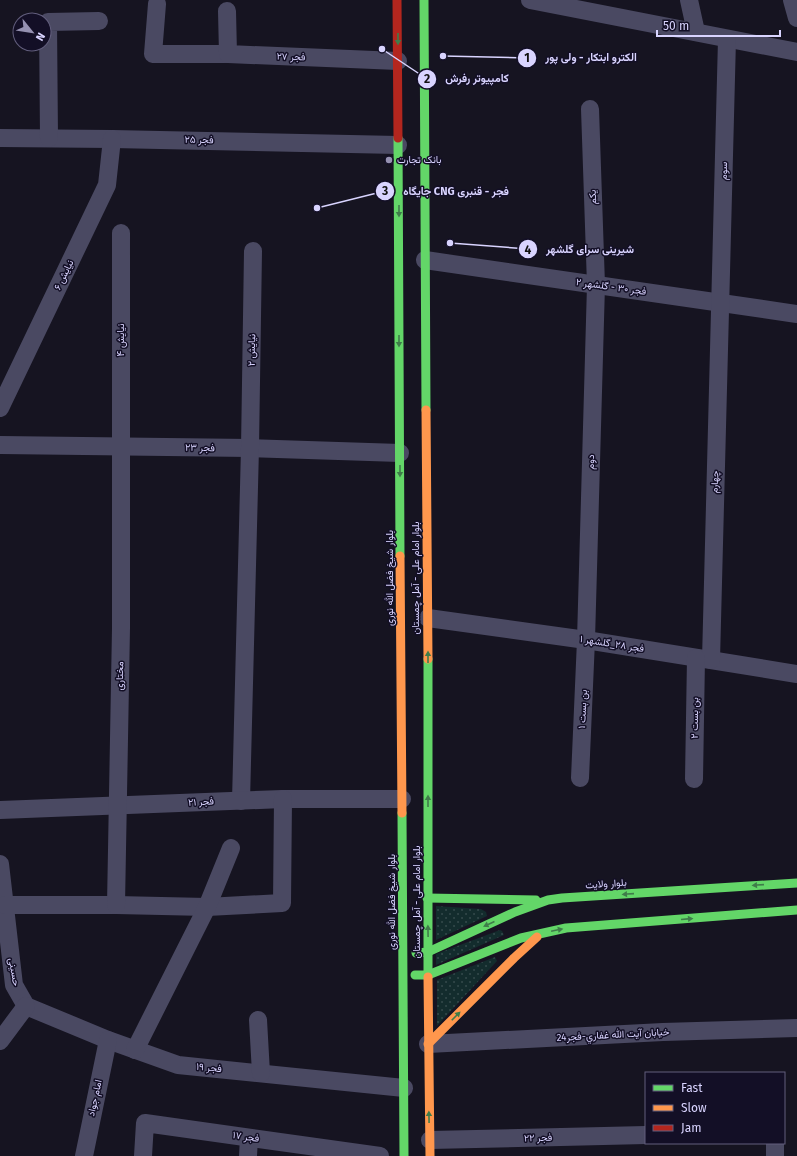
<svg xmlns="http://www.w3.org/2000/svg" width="797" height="1156" font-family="'Fira Sans',Vazirmatn,sans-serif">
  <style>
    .grass { fill: url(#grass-dots) }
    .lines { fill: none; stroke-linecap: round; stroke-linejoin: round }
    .street { stroke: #4a4962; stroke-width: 18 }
    .fast { stroke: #63d668; stroke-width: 9 }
    .slow { stroke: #ff974d; stroke-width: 9 }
    .jam { stroke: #b3261e; stroke-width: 9 }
    .oneway { fill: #3f7c4a }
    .poi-dot { fill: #9591b1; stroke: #130f26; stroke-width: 1.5 }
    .labels { text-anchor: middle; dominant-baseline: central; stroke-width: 3; stroke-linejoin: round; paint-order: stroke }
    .street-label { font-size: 10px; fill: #d9d4ff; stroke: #130f26 }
    .poi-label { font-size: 10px; fill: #d9d4ff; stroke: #130f26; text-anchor: start }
    .leader { fill: none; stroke: #d9d4ff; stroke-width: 1.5 }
    .callout-dot { fill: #d9d4ff; stroke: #130f26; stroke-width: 1.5 }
    .mark-label { font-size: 12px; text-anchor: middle; font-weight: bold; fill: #111 }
    .callout-label { font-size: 11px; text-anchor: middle; font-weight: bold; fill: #d9d4ff; stroke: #130f26; stroke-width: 3; stroke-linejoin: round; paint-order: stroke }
  </style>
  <defs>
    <pattern id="grass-dots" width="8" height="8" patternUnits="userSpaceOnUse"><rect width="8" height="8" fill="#132c2d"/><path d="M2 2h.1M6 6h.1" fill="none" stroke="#354a4c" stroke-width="1.8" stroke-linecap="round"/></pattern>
  </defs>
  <rect width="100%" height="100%" fill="#161421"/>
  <g class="grass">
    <path d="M436,906L481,909L486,912L487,916L436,940Z"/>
    <path d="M500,930L502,931L504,935L436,965V954Z"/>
    <path d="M495,957L497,961L437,1026V980Z"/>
  </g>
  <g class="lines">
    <g class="street">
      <path d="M530,0L797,52"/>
      <path d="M689,0L696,32"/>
      <path d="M792,0L797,18"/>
      <path d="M157,4L153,54H228"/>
      <path d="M227,11L228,54L398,61"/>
      <path d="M0,138L112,139L398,145"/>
      <path d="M49,138L48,22L99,21"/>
      <path d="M425,260L797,314"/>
      <path d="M0,408L107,185L112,139"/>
      <path d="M0,445L250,448L400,453"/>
      <path d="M428,618L586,640L797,674"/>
      <path d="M711,660L727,39"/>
      <path d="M580,778L586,640L596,285L590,109"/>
      <path d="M694,779L696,658"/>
      <path d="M241,801L250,448L253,251"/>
      <path d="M0,810L283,799H402"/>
      <path d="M0,864L14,985L26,1006"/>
      <path d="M5,905H116L207,907L282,903L283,799"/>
      <path d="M116,905L121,628V233"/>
      <path d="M26,1006L108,1040L178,1065L404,1088"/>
      <path d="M258,1020L261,1073"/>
      <path d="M0,1041L26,1006"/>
      <path d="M428,1044L663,1032L797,1028"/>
      <path d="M135,1050L207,907L231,848"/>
      <path d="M430,1140L646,1135"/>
      <path d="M775,1143V1156"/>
      <path d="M84,1156L108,1040"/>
      <path d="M143,1156L145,1123L380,1156"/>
      <path d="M248,1156L249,1138"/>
    </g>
    <g class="fast">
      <path d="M424,0L426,410"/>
      <path d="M398,138L400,556"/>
      <path d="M428,659V977"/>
      <path d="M402,813L404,1156"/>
      <path d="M427,898L536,900"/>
      <path d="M416,953L428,952L515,912L548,900L562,898L797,883"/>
      <path d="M415,975H428L521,938L566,928L797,910"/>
    </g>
    <g class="slow">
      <path d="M426,410L428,659"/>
      <path d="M400,556L402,813"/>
      <path d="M428,977L430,1156"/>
      <path d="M428,1044L514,958L537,937"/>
    </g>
    <path class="jam" d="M397,0L398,138"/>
  </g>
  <defs><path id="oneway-solid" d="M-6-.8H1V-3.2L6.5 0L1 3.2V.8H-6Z"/></defs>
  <g class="oneway">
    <use href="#oneway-solid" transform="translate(398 39) rotate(90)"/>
    <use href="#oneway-solid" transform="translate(399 211) rotate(90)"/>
    <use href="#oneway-solid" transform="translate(399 341) rotate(90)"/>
    <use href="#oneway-solid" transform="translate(400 471) rotate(90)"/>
    <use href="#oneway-solid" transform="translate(428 657) rotate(-90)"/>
    <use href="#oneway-solid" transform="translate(428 801) rotate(-90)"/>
    <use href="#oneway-solid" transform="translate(758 885) rotate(176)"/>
    <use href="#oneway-solid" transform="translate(628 894) rotate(176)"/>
    <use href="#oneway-solid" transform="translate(687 919) rotate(-5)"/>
    <use href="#oneway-solid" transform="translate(489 924) rotate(156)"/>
    <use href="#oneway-solid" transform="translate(557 930) rotate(-12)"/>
    <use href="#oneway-solid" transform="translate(428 931) rotate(-91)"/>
    <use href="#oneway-solid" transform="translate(456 1016) rotate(-45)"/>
    <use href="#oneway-solid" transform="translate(429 1117) rotate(-91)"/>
  </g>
  <circle class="poi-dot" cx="389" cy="160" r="4"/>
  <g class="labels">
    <g class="street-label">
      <text transform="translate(291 57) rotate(2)">فجر ۲۷</text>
      <text transform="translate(199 140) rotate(1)">فجر ۲۵</text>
      <text transform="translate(724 171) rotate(-89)">سوم</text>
      <text transform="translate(593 197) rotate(-92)">یکم</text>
      <text transform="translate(64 275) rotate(-64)">نیایش ۶</text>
      <text transform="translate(611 287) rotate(8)">فجر ۳۰ - گلشهر ۲</text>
      <text transform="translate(121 340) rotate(-90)">نیایش ۴</text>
      <text transform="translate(252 350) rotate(-89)">نیایش ۲</text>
      <text transform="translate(200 448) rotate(1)">فجر ۲۳</text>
      <text transform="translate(591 462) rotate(-88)">دوم</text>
      <text transform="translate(715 482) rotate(-88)">چهارم</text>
      <text transform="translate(390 578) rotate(-90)">بلوار شیخ فضل الله نوری</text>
      <text transform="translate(416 578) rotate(-90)">بلوار امام علی - آمل چمستان</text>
      <text transform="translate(612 644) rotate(9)">فجر ۲۸_گلشهر ۱</text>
      <text transform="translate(120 676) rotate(-89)">مختاری</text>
      <text transform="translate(583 709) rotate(-87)">بن بست ۱</text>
      <text transform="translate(695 718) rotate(-89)">بن بست ۲</text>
      <text transform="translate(201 802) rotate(-3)">فجر ۲۱</text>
      <text transform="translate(606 884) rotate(-4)">بلوار ولایت</text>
      <text transform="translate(392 902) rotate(-90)">بلوار شیخ فضل الله نوری</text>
      <text transform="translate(417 902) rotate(-90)">بلوار امام علی - آمل چمستان</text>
      <text transform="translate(14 972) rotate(80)">حسینی</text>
      <text transform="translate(613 1035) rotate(-3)">خيابان آيت الله غفاري-فجر24</text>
      <text transform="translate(209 1068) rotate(5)">فجر ۱۹</text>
      <text transform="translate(95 1098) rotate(-78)">امام جواد</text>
      <text transform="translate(246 1137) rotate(8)">فجر ۱۷</text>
      <text transform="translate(538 1138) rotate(-2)">فجر ۲۲</text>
    </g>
    <g class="poi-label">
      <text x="397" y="160">بانک تجارت</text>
    </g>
  </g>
  <path class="leader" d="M443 56L527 58M382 49L427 79M317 208L385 191M450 243L528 249"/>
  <g class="callout-dot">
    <circle cx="443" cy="56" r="4"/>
    <circle cx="382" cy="49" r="4"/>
    <circle cx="317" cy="208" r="4"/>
    <circle cx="450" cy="243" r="4"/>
    <circle cx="527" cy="58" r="10"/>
    <circle cx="427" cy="79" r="10"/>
    <circle cx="385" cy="191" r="10"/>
    <circle cx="528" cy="249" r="10"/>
  </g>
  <g class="mark-label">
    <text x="527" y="62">1</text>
    <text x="427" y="83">2</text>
    <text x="385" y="195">3</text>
    <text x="528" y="254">4</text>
  </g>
  <g class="callout-label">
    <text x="591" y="61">الکترو ابتکار - ولی پور</text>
    <text x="477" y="82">کامپیوتر رفرش</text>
    <text x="456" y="195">جایگاه CNG فجر - قنبری</text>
    <text x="590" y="253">شیرینی سرای گلشهر</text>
  </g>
  <rect x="645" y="1072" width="140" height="72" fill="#130f26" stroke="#625e7d"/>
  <rect x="653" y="1085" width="20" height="6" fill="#63d668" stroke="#625e7d"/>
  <text x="681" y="1092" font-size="12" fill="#d9d4ff">Fast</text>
  <rect x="653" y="1105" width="20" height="6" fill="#ff974d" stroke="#625e7d"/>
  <text x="681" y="1112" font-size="12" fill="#d9d4ff">Slow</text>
  <rect x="653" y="1125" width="20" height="6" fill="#b3261e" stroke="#625e7d"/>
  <text x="681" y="1132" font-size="12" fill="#d9d4ff">Jam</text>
  <g transform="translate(32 32) rotate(120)"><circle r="19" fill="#130f26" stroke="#625e7d"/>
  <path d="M0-3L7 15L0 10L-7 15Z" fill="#9591b1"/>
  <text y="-6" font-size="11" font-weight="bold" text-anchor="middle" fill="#d9d4ff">N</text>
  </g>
  <path d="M657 30v6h123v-6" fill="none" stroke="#d9d4ff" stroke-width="2"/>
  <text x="663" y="30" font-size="12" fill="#d9d4ff" stroke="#130f26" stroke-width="3" paint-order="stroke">50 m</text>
</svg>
